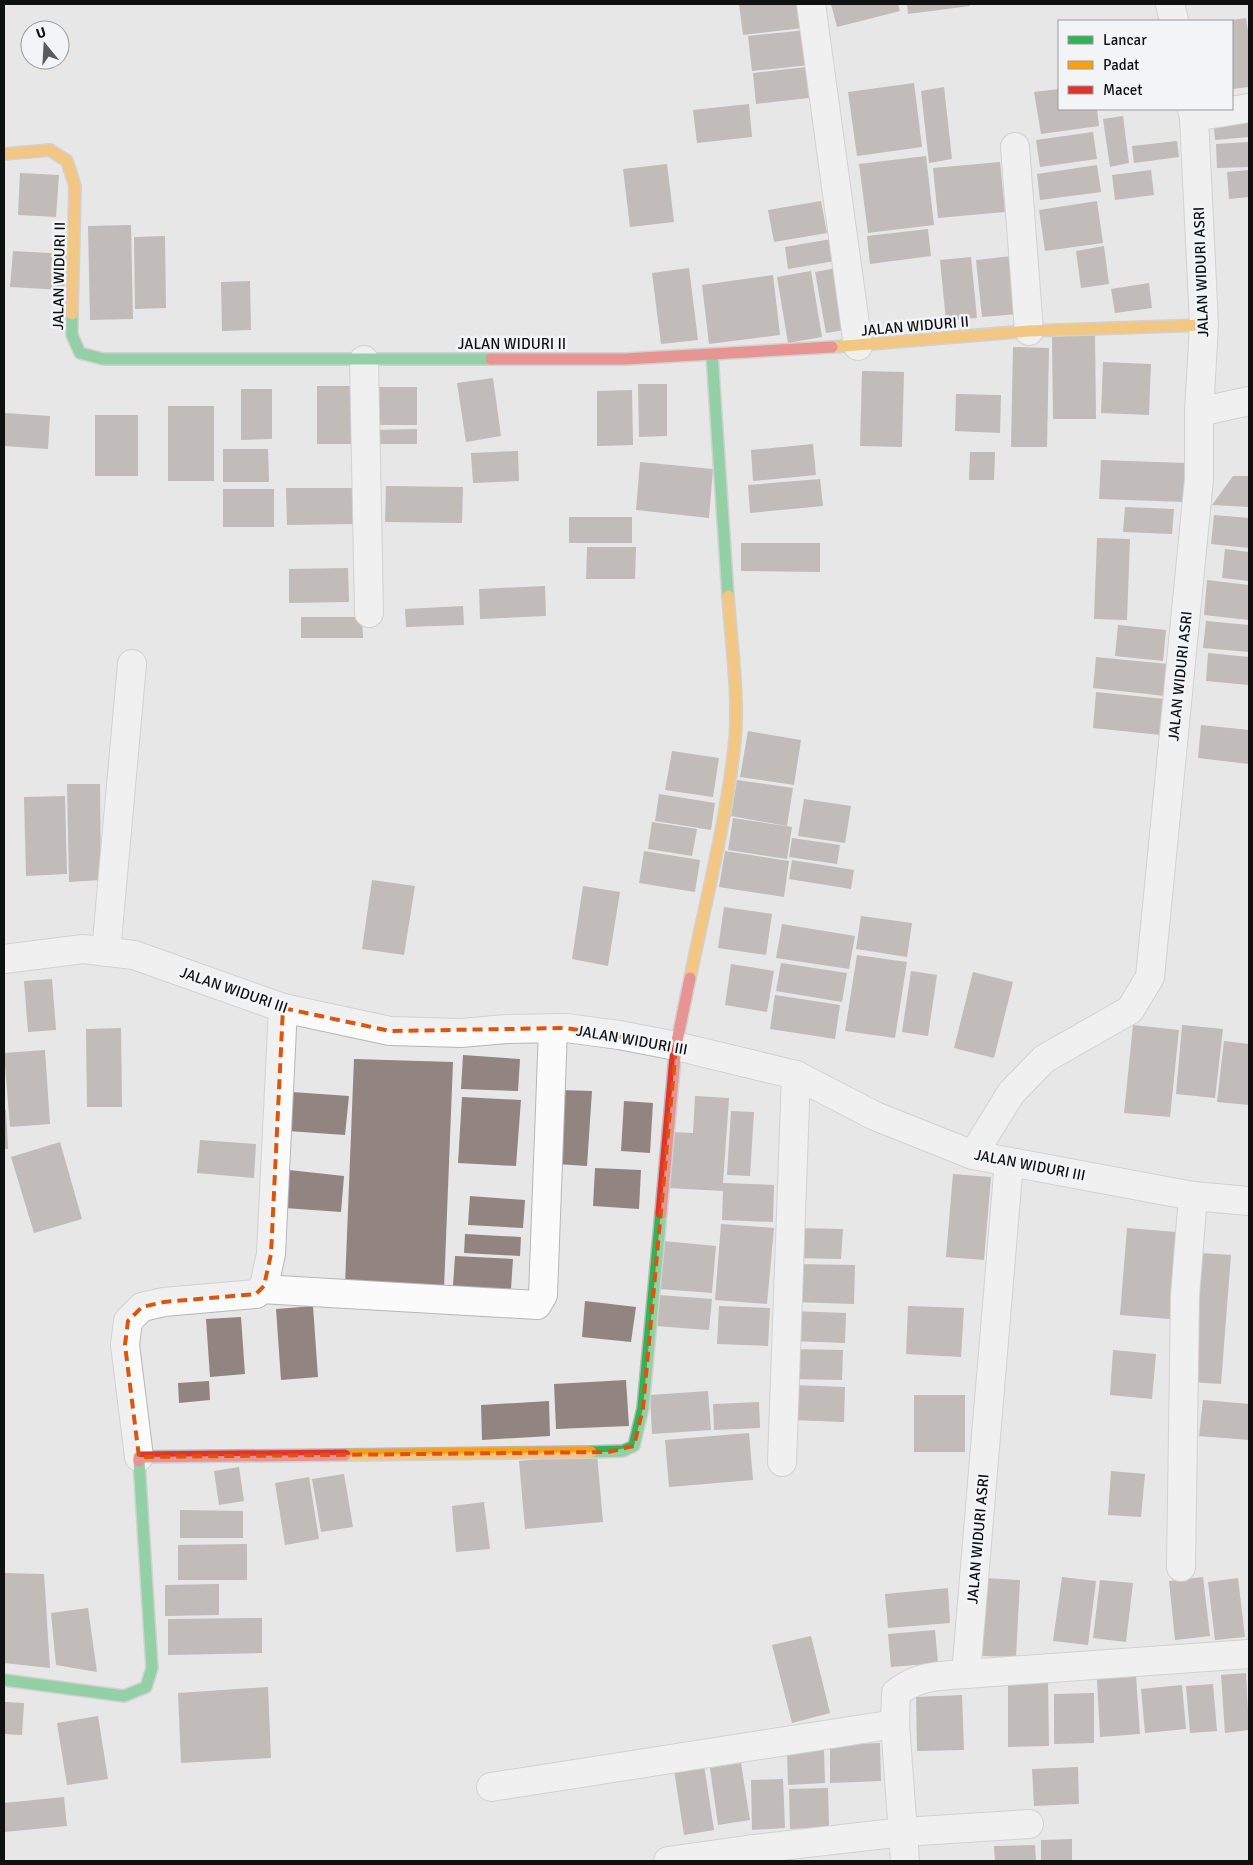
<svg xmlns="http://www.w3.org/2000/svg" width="1253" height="1865" font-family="Signika,sans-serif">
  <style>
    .building { fill: #928581 }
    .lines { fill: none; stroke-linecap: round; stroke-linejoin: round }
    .street-casing { stroke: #b6b6b6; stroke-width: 30 }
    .fast-casing { stroke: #b6b6b6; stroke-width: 14 }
    .slow-casing { stroke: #b6b6b6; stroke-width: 14 }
    .jam-casing { stroke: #b6b6b6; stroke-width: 14 }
    .street { stroke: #fbfbfb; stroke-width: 28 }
    .fast { stroke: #30b455; stroke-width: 11 }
    .slow { stroke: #ff9f0a; stroke-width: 11 }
    .jam { stroke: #e5322d; stroke-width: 11 }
    .marked { fill: none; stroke: #dd550c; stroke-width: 4; stroke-dasharray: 10 6; stroke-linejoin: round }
    .labels { text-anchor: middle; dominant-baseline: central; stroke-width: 5; stroke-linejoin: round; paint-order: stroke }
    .street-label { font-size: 15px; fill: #0f1010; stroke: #f3f4f6 }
  </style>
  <rect width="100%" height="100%" fill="#e7e7e7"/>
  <g class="building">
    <path d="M739,4H800L803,28L743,35Z"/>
    <path d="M831,4H898L900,11L837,27Z"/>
    <path d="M907,4H970V6L908,14Z"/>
    <path d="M1246,18L1249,38V87L1232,89V20Z"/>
    <path d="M807,30L810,65L752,71L748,36Z"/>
    <path d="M806,67L809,98L756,104L753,73Z"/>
    <path d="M914,83L922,147L857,156L848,92Z"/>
    <path d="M944,87L952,159L929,163L921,91Z"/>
    <path d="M1059,89V109H1097L1099,126L1041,134L1034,92Z"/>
    <path d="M749,104L752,137L697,143L693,110Z"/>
    <path d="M1249,113V137L1215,140L1213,116Z"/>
    <path d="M1123,116L1129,163L1110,167L1103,119Z"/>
    <path d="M1093,132L1097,159L1040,167L1036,140Z"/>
    <path d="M1177,141L1179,157L1134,163L1132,146Z"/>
    <path d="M1249,142V167L1217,168L1216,144Z"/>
    <path d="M926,156L934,225L868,233L859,164Z"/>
    <path d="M1000,162L1005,212L938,218L933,168Z"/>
    <path d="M667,164L674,222L630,227L623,169Z"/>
    <path d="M1097,165L1101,192L1040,200L1037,174Z"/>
    <path d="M1151,170L1154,195L1115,200L1112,175Z"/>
    <path d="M1249,170V197L1229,199L1227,172Z"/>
    <path d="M20,173L59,175L56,217L18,215Z"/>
    <path d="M821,201L827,233L774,242L768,210Z"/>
    <path d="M1097,201L1103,243L1045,251L1039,210Z"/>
    <path d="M131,225L133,319L90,320L88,226Z"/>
    <path d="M928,229L931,256L870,264L867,236Z"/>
    <path d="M165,236L166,308L135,309L134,237Z"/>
    <path d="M837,238L841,260L788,269L785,247Z"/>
    <path d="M1104,246L1109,284L1081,288L1076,251Z"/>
    <path d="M13,251L67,254L64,290L10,287Z"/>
    <path d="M1012,256L1018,314L982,317L976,260Z"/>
    <path d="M971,257L977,318L946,321L940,260Z"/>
    <path d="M842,267L852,329L826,333L815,272Z"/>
    <path d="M689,268L698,340L661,344L652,273Z"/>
    <path d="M811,271L822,337L788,343L777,277Z"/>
    <path d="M773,275L780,335L709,344L702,285Z"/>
    <path d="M250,281L251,330L222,331L221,282Z"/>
    <path d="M1149,283L1152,308L1115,313L1111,289Z"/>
    <path d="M1095,335L1096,419H1053L1052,336Z"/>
    <path d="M1013,347L1049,348L1047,447H1011Z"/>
    <path d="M1103,362L1151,364L1149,415L1101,413Z"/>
    <path d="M862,371L904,372L902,447L860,446Z"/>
    <path d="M493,378L501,436L466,442L457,383Z"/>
    <path d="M638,384H667V436L639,437Z"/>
    <rect x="317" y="386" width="38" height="58"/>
    <rect x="372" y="387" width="45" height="38"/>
    <path d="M241,389H272V439L241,440Z"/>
    <path d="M632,390L633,445L597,446V391Z"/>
    <path d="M956,394L1001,395L1000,433L955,431Z"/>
    <rect x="168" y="406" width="46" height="75"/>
    <path d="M4,413L50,416L48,449L4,446Z"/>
    <rect x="95" y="415" width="43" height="61"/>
    <path d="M417,429V444H374L373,430Z"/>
    <path d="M813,444L816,475L753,481L751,450Z"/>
    <path d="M223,449H268L269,482H223Z"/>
    <path d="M518,451L519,481L473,483L471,453Z"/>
    <path d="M970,452H995L994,480H969Z"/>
    <path d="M1101,460L1186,463L1185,502L1099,499Z"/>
    <path d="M640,462L713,469L709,518L636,510Z"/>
    <path d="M1233,476H1249V507L1212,505Z"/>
    <path d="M820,479L823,506L750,513L748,485Z"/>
    <path d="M386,486L463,487L462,523L385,522Z"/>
    <path d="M286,488H355V524L287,525Z"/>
    <rect x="223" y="489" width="51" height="38"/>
    <path d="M1125,507L1174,509L1172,534L1123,532Z"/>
    <path d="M1214,515L1249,518V548L1211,544Z"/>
    <rect x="569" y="517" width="63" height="26"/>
    <path d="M1097,538L1130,539L1127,620L1094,619Z"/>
    <path d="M741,543H820V572L741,571Z"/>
    <path d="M587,547H636L635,579H586Z"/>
    <path d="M1225,549L1249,552V581L1222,578Z"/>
    <path d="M348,568L349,602L289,603V569Z"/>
    <path d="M1207,580L1249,585V620L1204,615Z"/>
    <path d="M545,586L546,616L480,619L479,589Z"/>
    <path d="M463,606L464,625L406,627L405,609Z"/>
    <path d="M301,617H362L363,638H301Z"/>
    <path d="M1206,621L1249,625V652L1203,648Z"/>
    <path d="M1118,625L1166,630L1163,661L1115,656Z"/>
    <path d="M1208,653L1249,657V685L1206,681Z"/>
    <path d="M1096,657L1168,664L1165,696L1093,688Z"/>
    <path d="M1096,692L1165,699L1161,735L1093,728Z"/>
    <path d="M1201,725L1249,730V764L1198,758Z"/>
    <path d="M748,731L801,740L794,785L740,777Z"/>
    <path d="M672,751L719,758L713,797L665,790Z"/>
    <path d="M737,780L793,788L787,826L731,816Z"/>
    <path d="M67,784H100L101,880L69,882Z"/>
    <path d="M659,794L715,803L711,830L655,821Z"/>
    <path d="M65,796L67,874L26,876L24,797Z"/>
    <path d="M804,799L851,806L845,843L798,836Z"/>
    <path d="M733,818L792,827L787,859L728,850Z"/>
    <path d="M652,822L697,829L692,856L648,849Z"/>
    <path d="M792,838L840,845L837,864L789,857Z"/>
    <path d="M644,851L700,860L695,892L639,883Z"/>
    <path d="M725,851L789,861L784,897L719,887Z"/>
    <path d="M792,860L854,870L851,889L789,879Z"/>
    <path d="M372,880L415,886L404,955L362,949Z"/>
    <path d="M583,886L620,892L608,966L572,959Z"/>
    <path d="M724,907L772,914L766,955L718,948Z"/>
    <path d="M861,916L912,923L907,957L856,949Z"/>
    <path d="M782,924L855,936L849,969L776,958Z"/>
    <path d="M857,955L907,962L895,1038L845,1031Z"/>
    <path d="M781,963L847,973L842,1002L776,991Z"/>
    <path d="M731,964L774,971L767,1012L725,1005Z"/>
    <path d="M911,971L937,975L928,1036L902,1032Z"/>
    <path d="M973,972L1013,982L994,1058L954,1048Z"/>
    <path d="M52,979L56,1030L28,1032L24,981Z"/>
    <path d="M775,995L840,1005L835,1039L770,1029Z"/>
    <path d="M1133,1025L1179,1030L1170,1117L1124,1113Z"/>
    <path d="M1182,1025L1223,1029L1215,1098L1176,1094Z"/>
    <path d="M121,1028L122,1107H87L86,1029Z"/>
    <path d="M1224,1041L1249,1044V1105L1217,1102Z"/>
    <path d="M45,1050L50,1124L10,1127L4,1053Z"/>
    <path d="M463,1055L520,1059L518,1091L461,1089Z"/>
    <path d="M354,1059L453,1062L444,1289L345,1285Z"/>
    <path d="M560,1090L592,1091L587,1166L556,1164Z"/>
    <path d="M292,1092L349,1096L345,1135L288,1131Z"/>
    <path d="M695,1096L729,1098L723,1183L774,1185L773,1222L722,1220L723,1191L667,1188L671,1132L693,1133Z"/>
    <path d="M462,1097L521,1100L516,1166L458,1163Z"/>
    <path d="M624,1101L653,1103L650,1153L621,1151Z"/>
    <path d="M4,1110H6L8,1149H4Z"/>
    <path d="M731,1111L754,1112L750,1176L727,1175Z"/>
    <path d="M200,1140L256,1144L254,1178L197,1173Z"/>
    <path d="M60,1142L82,1219L34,1233L11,1157Z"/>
    <path d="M595,1168L641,1170L639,1209L593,1206Z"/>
    <path d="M289,1170L344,1176L341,1212L285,1208Z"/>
    <path d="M953,1174L991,1177L984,1260L946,1257Z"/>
    <path d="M470,1196L525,1200L523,1228L468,1225Z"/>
    <path d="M721,1224L774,1228L767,1304L715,1300Z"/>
    <path d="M795,1228L843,1229L841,1259L794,1258Z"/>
    <path d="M1127,1228L1176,1232L1170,1319L1120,1315Z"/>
    <path d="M465,1234L521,1237L520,1256L464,1253Z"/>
    <path d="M663,1241L716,1246L712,1293L659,1289Z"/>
    <path d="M1200,1253L1231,1255L1221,1384L1190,1382Z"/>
    <path d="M455,1256L513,1259L511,1289L453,1286Z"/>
    <path d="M793,1264L855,1265L854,1304L792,1302Z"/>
    <path d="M659,1295L712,1299L709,1330L656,1326Z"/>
    <path d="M585,1301L636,1307L631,1342L582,1337Z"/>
    <path d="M313,1306L318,1377L281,1380L276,1309Z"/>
    <path d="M719,1306L770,1308L768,1346L717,1344Z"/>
    <path d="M908,1306L964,1308L961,1357L906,1354Z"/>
    <path d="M792,1311L846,1313L845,1343L791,1341Z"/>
    <path d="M241,1317L245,1374L210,1377L206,1319Z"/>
    <path d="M790,1349L843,1350L842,1380L789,1379Z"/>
    <path d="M1113,1350L1156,1354L1152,1399L1110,1395Z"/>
    <path d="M626,1380L629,1426L556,1429L554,1384Z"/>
    <path d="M209,1381L210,1400L179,1403L178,1383Z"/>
    <path d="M793,1385L845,1387L844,1422L792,1420Z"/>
    <path d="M708,1391L711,1430L652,1434L650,1395Z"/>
    <rect x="914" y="1395" width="51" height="57"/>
    <path d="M1203,1400L1249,1404V1440L1199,1436Z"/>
    <path d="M549,1401L550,1436L482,1440L481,1405Z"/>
    <path d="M759,1402L760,1428L714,1430L713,1404Z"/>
    <path d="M749,1433L753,1480L669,1487L665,1440Z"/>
    <path d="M597,1454L603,1522L525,1529L519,1461Z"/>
    <path d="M239,1467L244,1501L219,1505L214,1471Z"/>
    <path d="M1111,1471L1145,1474L1141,1517L1108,1515Z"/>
    <path d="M344,1474L353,1527L321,1532L312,1479Z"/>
    <path d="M309,1477L319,1539L285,1545L275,1483Z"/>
    <path d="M484,1502L490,1549L456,1552L452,1506Z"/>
    <path d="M180,1510L243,1511V1538H180Z"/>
    <path d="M247,1544V1580H178V1545Z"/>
    <path d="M4,1573L44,1574L50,1668L4,1663Z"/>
    <path d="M1062,1577L1096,1581L1088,1645L1053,1641Z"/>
    <path d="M1203,1577L1210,1636L1175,1640L1169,1581Z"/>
    <path d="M986,1578L1020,1580L1016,1657L982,1656Z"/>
    <path d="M1238,1578L1245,1637L1215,1640L1208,1582Z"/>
    <path d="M1100,1580L1133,1583L1126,1642L1093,1638Z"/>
    <path d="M219,1584V1615L165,1616V1585Z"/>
    <path d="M948,1588L950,1623L888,1628L885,1594Z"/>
    <path d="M88,1608L97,1672L56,1665L51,1613Z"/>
    <path d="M262,1618V1653L168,1655V1619Z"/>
    <path d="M935,1630L938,1663L891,1667L888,1634Z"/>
    <path d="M811,1636L830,1713L792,1723L772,1645Z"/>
    <path d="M1246,1673L1249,1730L1225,1733L1221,1675Z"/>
    <path d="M1136,1676L1140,1734L1100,1737L1097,1679Z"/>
    <path d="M1008,1682H1048L1049,1746L1008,1747Z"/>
    <path d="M1213,1684L1217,1731L1190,1733L1186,1686Z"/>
    <path d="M1182,1685L1186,1729L1145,1733L1141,1689Z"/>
    <path d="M268,1687L271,1758L181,1763L178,1693Z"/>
    <path d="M1094,1693V1743L1054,1744V1694Z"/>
    <path d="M962,1695L964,1750L917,1751L916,1697Z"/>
    <path d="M4,1702L24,1703L22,1735L4,1734Z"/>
    <path d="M98,1716L108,1779L67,1785L57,1723Z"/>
    <path d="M880,1743L881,1781L830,1783V1745Z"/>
    <path d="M824,1750L825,1783L788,1785L787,1751Z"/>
    <path d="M741,1763L750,1820L718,1825L710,1768Z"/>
    <path d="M704,1765L714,1830L684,1835L674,1770Z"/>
    <path d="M1078,1767L1079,1804L1034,1806L1032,1769Z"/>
    <path d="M783,1779L785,1828L752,1830L751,1780Z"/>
    <path d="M828,1788L829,1827L790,1829L789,1789Z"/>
    <path d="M64,1797L67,1826L4,1832V1803Z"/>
    <path d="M1072,1839V1861H1041V1840Z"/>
    <path d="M1035,1845L1036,1861H995L994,1846Z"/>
  </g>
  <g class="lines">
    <g class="street-casing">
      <g id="street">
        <path d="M811,4L858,346"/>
        <path d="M1170,4L1174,21"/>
        <path d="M1194,117L1249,108"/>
        <path d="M1015,147L1029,331"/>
        <path d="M364,360L369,613"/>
        <path d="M1199,412L1249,401"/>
        <path d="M106,952L132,664"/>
        <path d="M4,959L83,949L134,955L283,1008L390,1031L461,1033L506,1029L566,1028L619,1035L676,1046L796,1075L875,1116L973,1155L1193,1196L1249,1201"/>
        <path d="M973,1155L1011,1093L1044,1059L1130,1010L1150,977L1199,479V412L1204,325L1194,117L1192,109"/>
        <path d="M261,1289L537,1305L543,1295L553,1029"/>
        <path d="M139,1457L125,1345L128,1321L142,1307L164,1302L256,1294L264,1286L271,1254L283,1008"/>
        <path d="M782,1462L796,1075"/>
        <path d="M1181,1567L1185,1296L1193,1196"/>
        <path d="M966,1674L1249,1654"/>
        <path d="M491,1787L895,1724"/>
        <path d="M668,1861L746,1850L903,1832L1029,1824"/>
        <path d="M905,1861L895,1724L896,1693C919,1675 939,1676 966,1674L1009,1162"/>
      </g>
    </g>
    <g class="fast-casing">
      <g id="fast">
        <path d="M72,314V335L80,353L103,359H491"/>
        <path d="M712,354L728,596"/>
        <path d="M591,1452L623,1451L634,1446L643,1408L661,1213"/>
        <path d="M4,1680L124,1696L146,1687L152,1668L139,1461"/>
      </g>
    </g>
    <g class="slow-casing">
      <g id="slow">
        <path d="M4,154L50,150L67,161L75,186L72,314"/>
        <path d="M832,347L1029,331L1204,325"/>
        <path d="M690,978C706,900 727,818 735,740C739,695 731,641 728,596"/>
        <path d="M345,1455L591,1452"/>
      </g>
    </g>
    <g class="jam-casing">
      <g id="jam">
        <path d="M491,359H625L832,347"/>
        <path d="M661,1213L676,1046L690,978"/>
        <path d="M139,1461V1457L345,1455"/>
      </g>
    </g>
    <use href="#street" class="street"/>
    <use href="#fast" class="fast"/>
    <use href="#slow" class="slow"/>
    <use href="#jam" class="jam"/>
  </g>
  <path d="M0 0H1253V1865H0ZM283,1008L390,1031L566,1028L676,1046L643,1408L634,1446L608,1452L139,1457L125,1345L128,1321L142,1307L164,1302L256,1294L264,1286L271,1254Z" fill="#e7e7e7" fill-opacity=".55" fill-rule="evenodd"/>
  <path class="marked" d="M283,1008L390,1031L566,1028L676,1046L643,1408L634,1446L608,1452L139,1457L125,1345L128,1321L142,1307L164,1302L256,1294L264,1286L271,1254Z"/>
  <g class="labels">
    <g class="street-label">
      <text transform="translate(1201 272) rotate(-92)">JALAN WIDURI ASRI</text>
      <text transform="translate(59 276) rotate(-89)">JALAN WIDURI II</text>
      <text transform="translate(915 326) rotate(-5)">JALAN WIDURI II</text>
      <text x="512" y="344">JALAN WIDURI II</text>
      <text transform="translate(1180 676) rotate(-84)">JALAN WIDURI ASRI</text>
      <text transform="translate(234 990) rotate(19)">JALAN WIDURI III</text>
      <text transform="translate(632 1040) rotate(10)">JALAN WIDURI III</text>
      <text transform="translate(1030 1165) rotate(11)">JALAN WIDURI III</text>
      <text transform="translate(978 1539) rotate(-85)">JALAN WIDURI ASRI</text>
    </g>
  </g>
  <rect width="1253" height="1865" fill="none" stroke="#0f1010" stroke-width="10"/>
  <rect x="1058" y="20" width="175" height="90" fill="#f3f4f6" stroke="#98999a"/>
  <rect x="1068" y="36" width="25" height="8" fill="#30b455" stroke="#98999a"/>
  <text x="1103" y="45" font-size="15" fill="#0f1010">Lancar</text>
  <rect x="1068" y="61" width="25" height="8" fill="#ff9f0a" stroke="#98999a"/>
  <text x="1103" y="70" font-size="15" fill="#0f1010">Padat</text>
  <rect x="1068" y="86" width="25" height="8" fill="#e5322d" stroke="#98999a"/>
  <text x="1103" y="95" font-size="15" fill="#0f1010">Macet</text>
  <g transform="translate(45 45) rotate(342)"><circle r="24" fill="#f3f4f6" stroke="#98999a"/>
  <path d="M0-4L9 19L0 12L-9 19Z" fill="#5b5b5b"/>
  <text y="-8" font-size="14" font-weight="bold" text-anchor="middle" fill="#0f1010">U</text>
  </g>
</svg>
